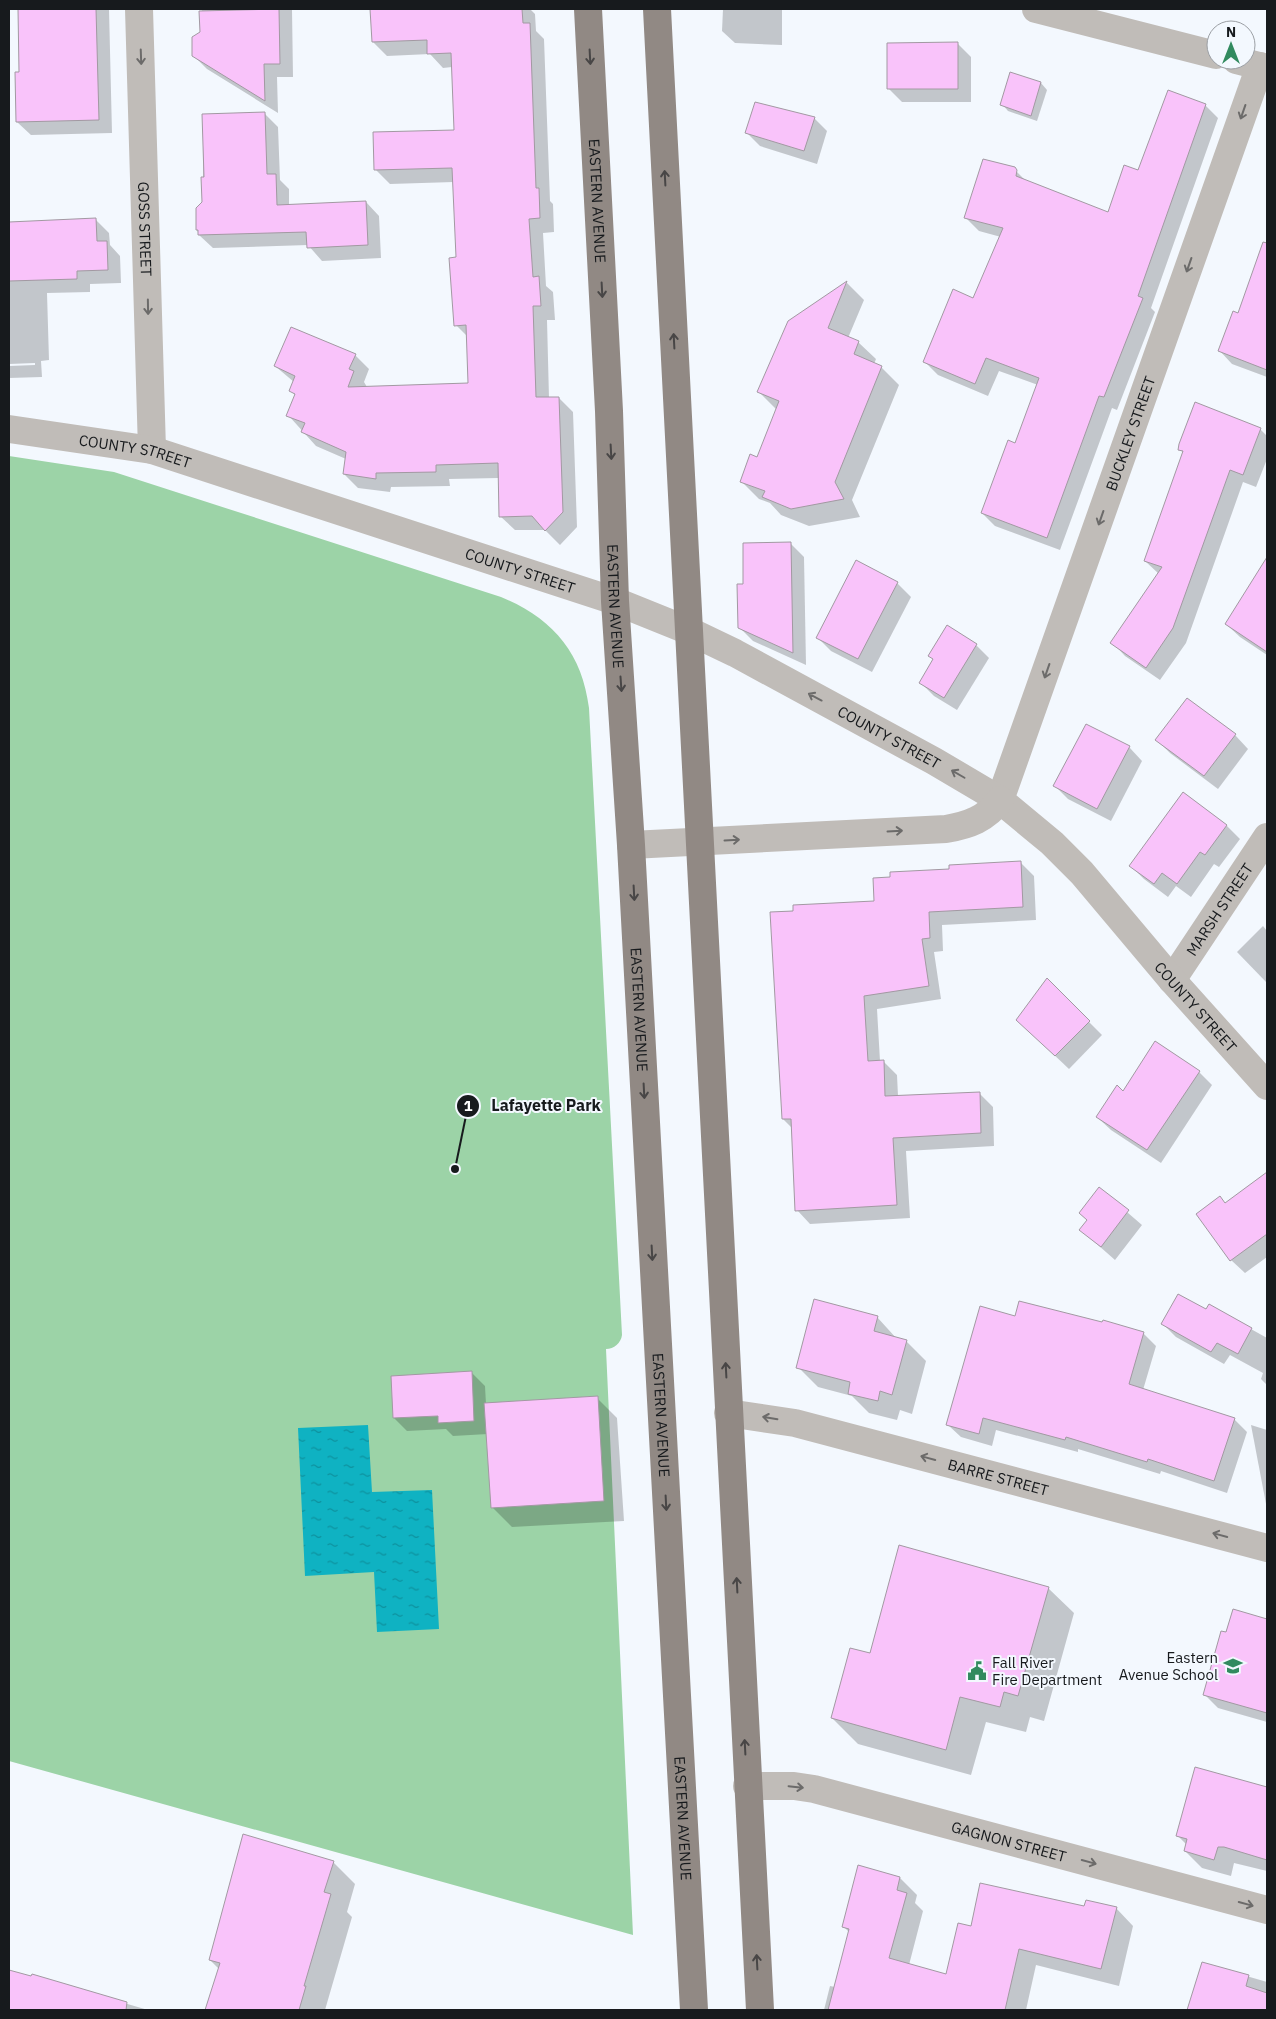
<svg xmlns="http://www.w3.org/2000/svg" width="1276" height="2019" font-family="'IBM Plex Sans',sans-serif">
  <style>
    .green { fill: #9cd3a7 }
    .water { fill: url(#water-ripples) }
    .shadow { fill: #0003 }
    .building { fill: #f9c3fa; stroke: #a299a2 }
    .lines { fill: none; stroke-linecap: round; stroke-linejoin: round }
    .minor { stroke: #c0bcb8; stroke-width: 28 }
    .tertiary { stroke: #c0bcb8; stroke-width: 28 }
    .primary { stroke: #918984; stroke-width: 28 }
    .oneway { stroke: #6c6b6a }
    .oneway2 { stroke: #484646 }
    .labels { text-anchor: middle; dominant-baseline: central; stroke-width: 4; stroke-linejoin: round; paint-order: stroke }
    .street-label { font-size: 15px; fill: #171a1d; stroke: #f3f8fe }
    .poi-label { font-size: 15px; fill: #171a1d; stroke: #f3f8fe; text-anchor: end }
    .leader { fill: none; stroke: #171a1d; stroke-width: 2 }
    .callout-dot { fill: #171a1d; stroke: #f3f8fe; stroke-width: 2 }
    .mark-label { font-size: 15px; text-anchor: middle; font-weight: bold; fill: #fff }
    .callout-label { font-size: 16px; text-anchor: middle; font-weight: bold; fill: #171a1d; stroke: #f3f8fe; stroke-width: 4; stroke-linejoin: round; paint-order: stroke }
  </style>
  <defs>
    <pattern id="water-ripples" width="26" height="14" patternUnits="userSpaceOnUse" patternTransform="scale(1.25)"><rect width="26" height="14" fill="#0fb2c2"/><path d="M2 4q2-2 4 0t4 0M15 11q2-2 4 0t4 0" fill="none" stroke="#0d909d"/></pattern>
  </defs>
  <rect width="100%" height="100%" fill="#f3f8fe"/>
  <path class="green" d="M9,456L114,472L501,597C552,618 582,652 589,708L622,1335C621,1343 614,1349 606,1349L633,1935L9,1761Z"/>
  <path class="water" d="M368,1425L372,1492L432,1490L439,1629L377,1632L374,1572L305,1576L298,1428Z"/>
  <g class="shadow">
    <path d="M19,9H109L112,133L31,135L17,122L21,73Z"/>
    <path d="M202,9H292L293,77H277L278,113L207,69L193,55L201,33Z"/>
    <path d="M373,9H530L535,14L536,31L544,39L550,201L553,204L554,232L543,233L546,286L553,292L555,320H547L549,398H559L573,412L577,527L560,545L545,530H515L500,516L499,478L449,479L450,486L391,487L390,492L358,488L344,474L346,459L316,446L288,415L296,396L290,390L294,382L275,366L355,355L369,369L364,382L367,387L469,385L468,337L456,325L458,258L454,182L390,184L376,170L455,132L452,67L443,68L430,54L387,56L373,42Z"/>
    <path d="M723,9H782V45L735,43L722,31Z"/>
    <path d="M958,44L971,57V102H902L889,89Z"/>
    <path d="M1011,74L1041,83L1047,90L1037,121L1008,111L1002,104Z"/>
    <path d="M1205,105L1218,118L1151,308L1155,312L1117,410L1112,408L1060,550L995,526L982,513L1016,445L1038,385L999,371L988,396L938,375L925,362L974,299L1001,237L979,231L966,218L1014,169L1027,182L1108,213L1139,172Z"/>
    <path d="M265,114L278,127L280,180L289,189V205L366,202L379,216L381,258L322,261L308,245L213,248L199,235L197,230L203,202V115Z"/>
    <path d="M814,118L827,131L817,164L760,146L747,133Z"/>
    <path d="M96,220L109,233L110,245L120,256L121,283L90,284V292L47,293L49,360L41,361L42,377L9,378V366L35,365V363L9,364V268Z"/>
    <path d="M1262,247L1267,249V377L1232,364L1219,350L1239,314Z"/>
    <path d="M847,283L864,300L848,338L858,342L876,359L874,364L881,367L899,385L852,500L860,517L809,526L781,515L770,503L759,499L741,481L758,458L777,410L759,392L789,322Z"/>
    <path d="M1260,429L1267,436V459L1256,487L1243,482L1186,643L1160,680L1125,656L1112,642L1159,574L1145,561L1183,453L1180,449Z"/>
    <path d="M790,543L804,557L806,665L753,641L739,627L745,585Z"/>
    <path d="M897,583L911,597L872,672L831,651L817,637Z"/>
    <path d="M1253,583L1267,592V655L1240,637L1226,624Z"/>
    <path d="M976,645L989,658L957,710L934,696L920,682Z"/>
    <path d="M1235,735L1248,749L1218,789L1170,753L1157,740Z"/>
    <path d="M1129,747L1142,761L1111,821L1068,799L1055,786Z"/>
    <path d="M1184,794L1227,826L1240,839L1219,867L1214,864L1191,897L1176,886L1168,897L1144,879L1131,866Z"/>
    <path d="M1020,862L1034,876L1036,920L942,925L943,951L934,952L941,999L877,1009L880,1061H883L897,1075L898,1096L979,1093L993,1107L994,1146L906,1151L910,1218L810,1224L797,1210L793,1129L783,1119L771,913L875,902L951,870Z"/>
    <path d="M1263,926L1267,931V983L1237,952Z"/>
    <path d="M1047,980L1102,1035L1069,1069L1031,1033Z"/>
    <path d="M1199,1072L1212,1085L1161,1163L1111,1130L1097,1117L1123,1093Z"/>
    <path d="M1267,1173V1257L1245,1273L1231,1260L1220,1198L1226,1204Z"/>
    <path d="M1099,1188L1142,1225L1115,1260L1081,1230L1088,1221L1080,1213Z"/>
    <path d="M1206,1310H1217L1267,1338V1385L1261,1379L1263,1373L1230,1355L1224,1364L1176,1337L1163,1324Z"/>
    <path d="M877,1317L897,1339L906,1341L926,1361L912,1414L900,1410L897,1420L869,1413L852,1396L818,1387L798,1367Z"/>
    <path d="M1016,1318L1143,1333L1156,1346L1143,1390L1234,1419L1247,1432L1227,1493L1161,1471L1160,1474L1078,1449V1452L996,1430L992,1446L961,1437L948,1425Z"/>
    <path d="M472,1373L485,1386L486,1404L597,1398L617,1418L624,1521L512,1527L492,1507L488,1434L453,1436L446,1429L407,1431L394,1418Z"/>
    <path d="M1251,1425L1267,1430V1505L1266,1504Z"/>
    <path d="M1048,1588L1074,1613L1044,1721L1030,1717L1026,1732L986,1722L971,1775L858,1744L832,1718Z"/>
    <path d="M1233,1611L1267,1620V1722L1218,1708L1205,1695Z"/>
    <path d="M1254,1794L1267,1797V1871L1234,1863L1231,1876L1202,1868L1185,1851L1187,1845L1177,1835Z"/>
    <path d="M333,1862L355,1884L347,1912L352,1917L325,2010H207L219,1969L210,1960Z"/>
    <path d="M859,1866L900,1878L917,1895L915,1903L923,1911L909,1965L947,1976L972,1927L1085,1907L1116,1908L1133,1926L1119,1986L1036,1965L1026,2010H998L973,2004L972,2010H824L830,1986L835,1987L849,1932L843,1926Z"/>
    <path d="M1202,1963L1267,1982V2010H1192L1189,2007Z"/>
    <path d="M9,1971L32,1978V1976L148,2010H9Z"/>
  </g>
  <g class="building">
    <path d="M18,9H96L99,120L16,122L15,72H19Z"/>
    <path d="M279,9L280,64H264L265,101L192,56V37L200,32L199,11Z"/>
    <path d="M370,9H522L523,23H530L536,188H539L540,218L529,219L533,277L539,276L541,306H533L536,397H559L563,512L545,531L532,516L499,517L498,463L436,465V472L376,473V479L343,474L346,452L301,432L305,423L286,416L295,394L289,391L295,376L274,366L291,327L356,354L349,369L354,371L348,387L468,383L466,325L454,326L449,258L456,257L452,168L374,170L373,132L454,130L451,53L427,54V40L372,42Z"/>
    <path d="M958,42V89H887V43Z"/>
    <path d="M1010,72L1041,82L1031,116L1000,105Z"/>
    <path d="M1168,90L1206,104L1138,296L1143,298L1104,397L1099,396L1047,538L981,513L1008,440L1015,443L1039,378L986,358L975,384L923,362L953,289L973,298L1003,228L964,218L983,159L1015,167L1017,170L1016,176L1108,212L1124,165L1138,170Z"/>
    <path d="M755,102L815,117L804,151L745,133Z"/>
    <path d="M265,112L267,174H276L277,205L366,201L368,245L307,248L306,232L198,235V230H196V208L202,202L201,177H204L202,114Z"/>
    <path d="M96,218L97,241H107L108,270L77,271V279L9,281V222Z"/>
    <path d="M1263,242L1267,243V370L1218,351L1233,311L1238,313Z"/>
    <path d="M847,281L828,328L859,341L854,354L882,366L835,482L844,499L791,509L762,497L765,491L740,482L750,454L757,457L779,401L757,392L788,321Z"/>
    <path d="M1195,402L1261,428L1243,475L1230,470L1173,628L1146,668L1110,643L1162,567L1144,561L1183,451L1178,450L1179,444Z"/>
    <path d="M791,542L793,653L738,628L737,584H743V543Z"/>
    <path d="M1267,557V652L1225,624Z"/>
    <path d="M856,560L898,582L858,659L816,638Z"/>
    <path d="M947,625L977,644L944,698L919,683L933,659L928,656Z"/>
    <path d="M1187,698L1236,734L1204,776L1155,740Z"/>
    <path d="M1086,724L1130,746L1097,809L1053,786Z"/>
    <path d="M1183,792L1227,825L1205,855L1200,852L1177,884L1162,873L1154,884L1129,866Z"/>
    <path d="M1021,861L1023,907L929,912L930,938L922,939L929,986L864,996L868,1061L884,1060L885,1096L980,1092L981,1133L893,1138L897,1205L795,1211L791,1119H782L770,912L793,911V905L874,901L873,878L890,877V872L949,869V865Z"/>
    <path d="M1047,978L1090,1021L1055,1056L1016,1020Z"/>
    <path d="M1155,1041L1200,1071L1147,1150L1096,1117L1117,1085L1123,1091Z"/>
    <path d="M1267,1172V1234L1230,1261L1196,1214L1220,1196L1225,1203Z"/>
    <path d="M1099,1187L1129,1210L1101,1247L1079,1230L1087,1220L1079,1213Z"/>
    <path d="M1178,1294L1206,1309L1209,1304L1252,1328L1238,1354L1217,1343L1211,1352L1161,1324Z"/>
    <path d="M814,1299L878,1316L874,1331L907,1340L892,1395L880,1391L878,1401L848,1394L850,1382L796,1368Z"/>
    <path d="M1019,1301L1102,1322L1103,1320L1144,1332L1129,1384L1235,1418L1214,1481L1148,1459L1147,1462L1066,1437L1065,1440L983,1418L979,1434L946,1425L980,1306L1015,1316Z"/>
    <path d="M472,1371L474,1421L438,1423V1416L393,1418L391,1376Z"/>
    <path d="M598,1396L604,1501L491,1508L484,1403Z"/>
    <path d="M899,1545L1049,1587L1018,1696L1004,1692L1000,1707L960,1697L946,1750L831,1718L850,1648L870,1653Z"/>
    <path d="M1233,1609L1267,1619V1713L1203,1695L1221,1631L1226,1632Z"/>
    <path d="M1195,1767L1267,1787V1860L1224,1847H1218L1214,1860L1184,1851L1187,1839L1176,1836Z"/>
    <path d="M243,1834L334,1861L324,1892L331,1894L304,1986H306L299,2010H205L220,1963L209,1960Z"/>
    <path d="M858,1865L900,1877L897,1890L907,1893L889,1958L946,1974L958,1923L971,1926L980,1883L1084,1906L1086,1900L1117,1907L1101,1969L1019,1949L1005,2010H828L849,1929L842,1927Z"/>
    <path d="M1202,1962L1249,1975L1246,1986L1267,1993V2010H1187Z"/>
    <path d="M9,1970L31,1976L32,1974L127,2002L126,2010H9Z"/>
  </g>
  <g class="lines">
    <g class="minor">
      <path id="s1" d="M139,9L152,450"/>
      <path d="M1036,9L1216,55"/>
      <path d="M1236,60L1267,68"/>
      <path id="s2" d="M1000,800L1260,66"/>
      <path id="s3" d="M1172,980L1267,837"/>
      <path id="s4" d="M728,1413L795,1423L1267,1548"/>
      <path id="s5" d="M747,1786H794L814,1789L1267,1910"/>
    </g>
    <g class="tertiary">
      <path id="s6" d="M9,429L152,450L615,601L687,630L735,653L934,761L1000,800L1052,843L1082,873L1172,980L1267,1086"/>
      <path d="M631,845L946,829C969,825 986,819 1000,800"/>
    </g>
    <g class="primary">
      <path id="s7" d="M588,9L609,411L615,601L631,845L694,2010"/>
      <path d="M657,9L760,2010"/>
    </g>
  </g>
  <defs><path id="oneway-shaft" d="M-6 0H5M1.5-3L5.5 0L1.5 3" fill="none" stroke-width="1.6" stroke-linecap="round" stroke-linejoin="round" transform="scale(1.25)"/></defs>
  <g class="oneway">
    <use href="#oneway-shaft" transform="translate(141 57) rotate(88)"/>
    <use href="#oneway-shaft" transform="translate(1243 112) rotate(109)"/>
    <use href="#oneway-shaft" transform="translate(1189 265) rotate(109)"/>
    <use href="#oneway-shaft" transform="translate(148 307) rotate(89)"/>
    <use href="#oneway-shaft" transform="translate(1101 518) rotate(109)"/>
    <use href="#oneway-shaft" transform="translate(1047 671) rotate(109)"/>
    <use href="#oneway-shaft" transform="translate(815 697) rotate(-152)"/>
    <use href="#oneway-shaft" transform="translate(958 774) rotate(-150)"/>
    <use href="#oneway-shaft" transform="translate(895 831) rotate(-3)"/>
    <use href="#oneway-shaft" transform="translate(732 840) rotate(-3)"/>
    <use href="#oneway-shaft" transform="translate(770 1418) rotate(-171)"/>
    <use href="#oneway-shaft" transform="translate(928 1458) rotate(-165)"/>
    <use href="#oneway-shaft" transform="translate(1220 1535) rotate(-165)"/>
    <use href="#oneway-shaft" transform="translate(796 1787) rotate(6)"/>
    <use href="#oneway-shaft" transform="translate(1089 1862) rotate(15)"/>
    <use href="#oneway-shaft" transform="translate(1246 1904) rotate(15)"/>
  </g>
  <g class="oneway2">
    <use href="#oneway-shaft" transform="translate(590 57) rotate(87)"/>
    <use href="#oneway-shaft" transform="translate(665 178) rotate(-93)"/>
    <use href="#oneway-shaft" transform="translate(602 290) rotate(87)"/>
    <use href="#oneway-shaft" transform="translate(674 341) rotate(-93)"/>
    <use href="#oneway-shaft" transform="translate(611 452) rotate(87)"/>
    <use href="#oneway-shaft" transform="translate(621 684) rotate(86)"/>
    <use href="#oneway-shaft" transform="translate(634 893) rotate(87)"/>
    <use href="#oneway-shaft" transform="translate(644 1091) rotate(87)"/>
    <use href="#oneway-shaft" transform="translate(652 1253) rotate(87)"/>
    <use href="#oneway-shaft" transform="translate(726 1370) rotate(-93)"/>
    <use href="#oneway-shaft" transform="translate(666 1503) rotate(87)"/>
    <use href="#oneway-shaft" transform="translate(737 1585) rotate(-93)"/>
    <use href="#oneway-shaft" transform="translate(745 1747) rotate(-93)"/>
    <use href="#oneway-shaft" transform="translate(757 1962) rotate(-93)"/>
  </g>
  <defs>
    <g id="school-bare" transform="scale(1.5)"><path d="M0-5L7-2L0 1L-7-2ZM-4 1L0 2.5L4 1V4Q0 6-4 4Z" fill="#328a5f" stroke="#f3f8fe" stroke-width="2.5" paint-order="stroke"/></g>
    <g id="civic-bare" transform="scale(1.5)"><path d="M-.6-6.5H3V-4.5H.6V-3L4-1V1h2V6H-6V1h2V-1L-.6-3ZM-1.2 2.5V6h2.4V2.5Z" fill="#328a5f" stroke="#f3f8fe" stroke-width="2.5" paint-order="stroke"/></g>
  </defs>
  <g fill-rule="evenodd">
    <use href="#school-bare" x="1233" y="1666"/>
    <use href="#civic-bare" x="977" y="1671"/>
  </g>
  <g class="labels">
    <g class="street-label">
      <text stroke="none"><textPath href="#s7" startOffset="192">EASTERN AVENUE</textPath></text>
      <text stroke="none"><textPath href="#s1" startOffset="220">GOSS STREET</textPath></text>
      <text stroke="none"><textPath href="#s2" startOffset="389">BUCKLEY STREET</textPath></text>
      <text stroke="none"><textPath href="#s6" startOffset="128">COUNTY STREET</textPath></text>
      <text stroke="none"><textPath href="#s6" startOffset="532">COUNTY STREET</textPath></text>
      <text stroke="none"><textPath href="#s7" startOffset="598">EASTERN AVENUE</textPath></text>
      <text stroke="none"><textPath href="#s6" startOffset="938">COUNTY STREET</textPath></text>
      <text stroke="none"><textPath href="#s3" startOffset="85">MARSH STREET</textPath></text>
      <text stroke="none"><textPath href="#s6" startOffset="1351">COUNTY STREET</textPath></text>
      <text stroke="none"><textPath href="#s7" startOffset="1002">EASTERN AVENUE</textPath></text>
      <text stroke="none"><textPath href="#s7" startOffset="1408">EASTERN AVENUE</textPath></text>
      <text stroke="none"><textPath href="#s4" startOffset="278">BARRE STREET</textPath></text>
      <text stroke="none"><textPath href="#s7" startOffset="1812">EASTERN AVENUE</textPath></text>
      <text stroke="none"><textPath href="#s5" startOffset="269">GAGNON STREET</textPath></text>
    </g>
    <g class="poi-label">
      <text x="1218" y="1657">Eastern<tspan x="1218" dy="17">Avenue School</tspan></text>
      <text x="992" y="1662" text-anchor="start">Fall River<tspan x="992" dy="17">Fire Department</tspan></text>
    </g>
  </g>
  <path class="leader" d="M455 1169L468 1106"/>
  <g class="callout-dot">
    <circle cx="455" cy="1169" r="5"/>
    <circle cx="468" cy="1106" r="12"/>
  </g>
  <g class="mark-label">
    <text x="468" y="1111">1</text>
  </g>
  <g class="callout-label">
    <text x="546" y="1111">Lafayette Park</text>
  </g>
  <rect width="1276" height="2019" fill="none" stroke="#171a1d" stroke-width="20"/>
  <g transform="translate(1231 45)"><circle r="24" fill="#f3f8fe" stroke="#9b9fa4"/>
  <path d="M0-4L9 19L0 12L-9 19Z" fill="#328a5f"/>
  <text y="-8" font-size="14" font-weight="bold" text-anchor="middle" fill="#171a1d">N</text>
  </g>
</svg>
